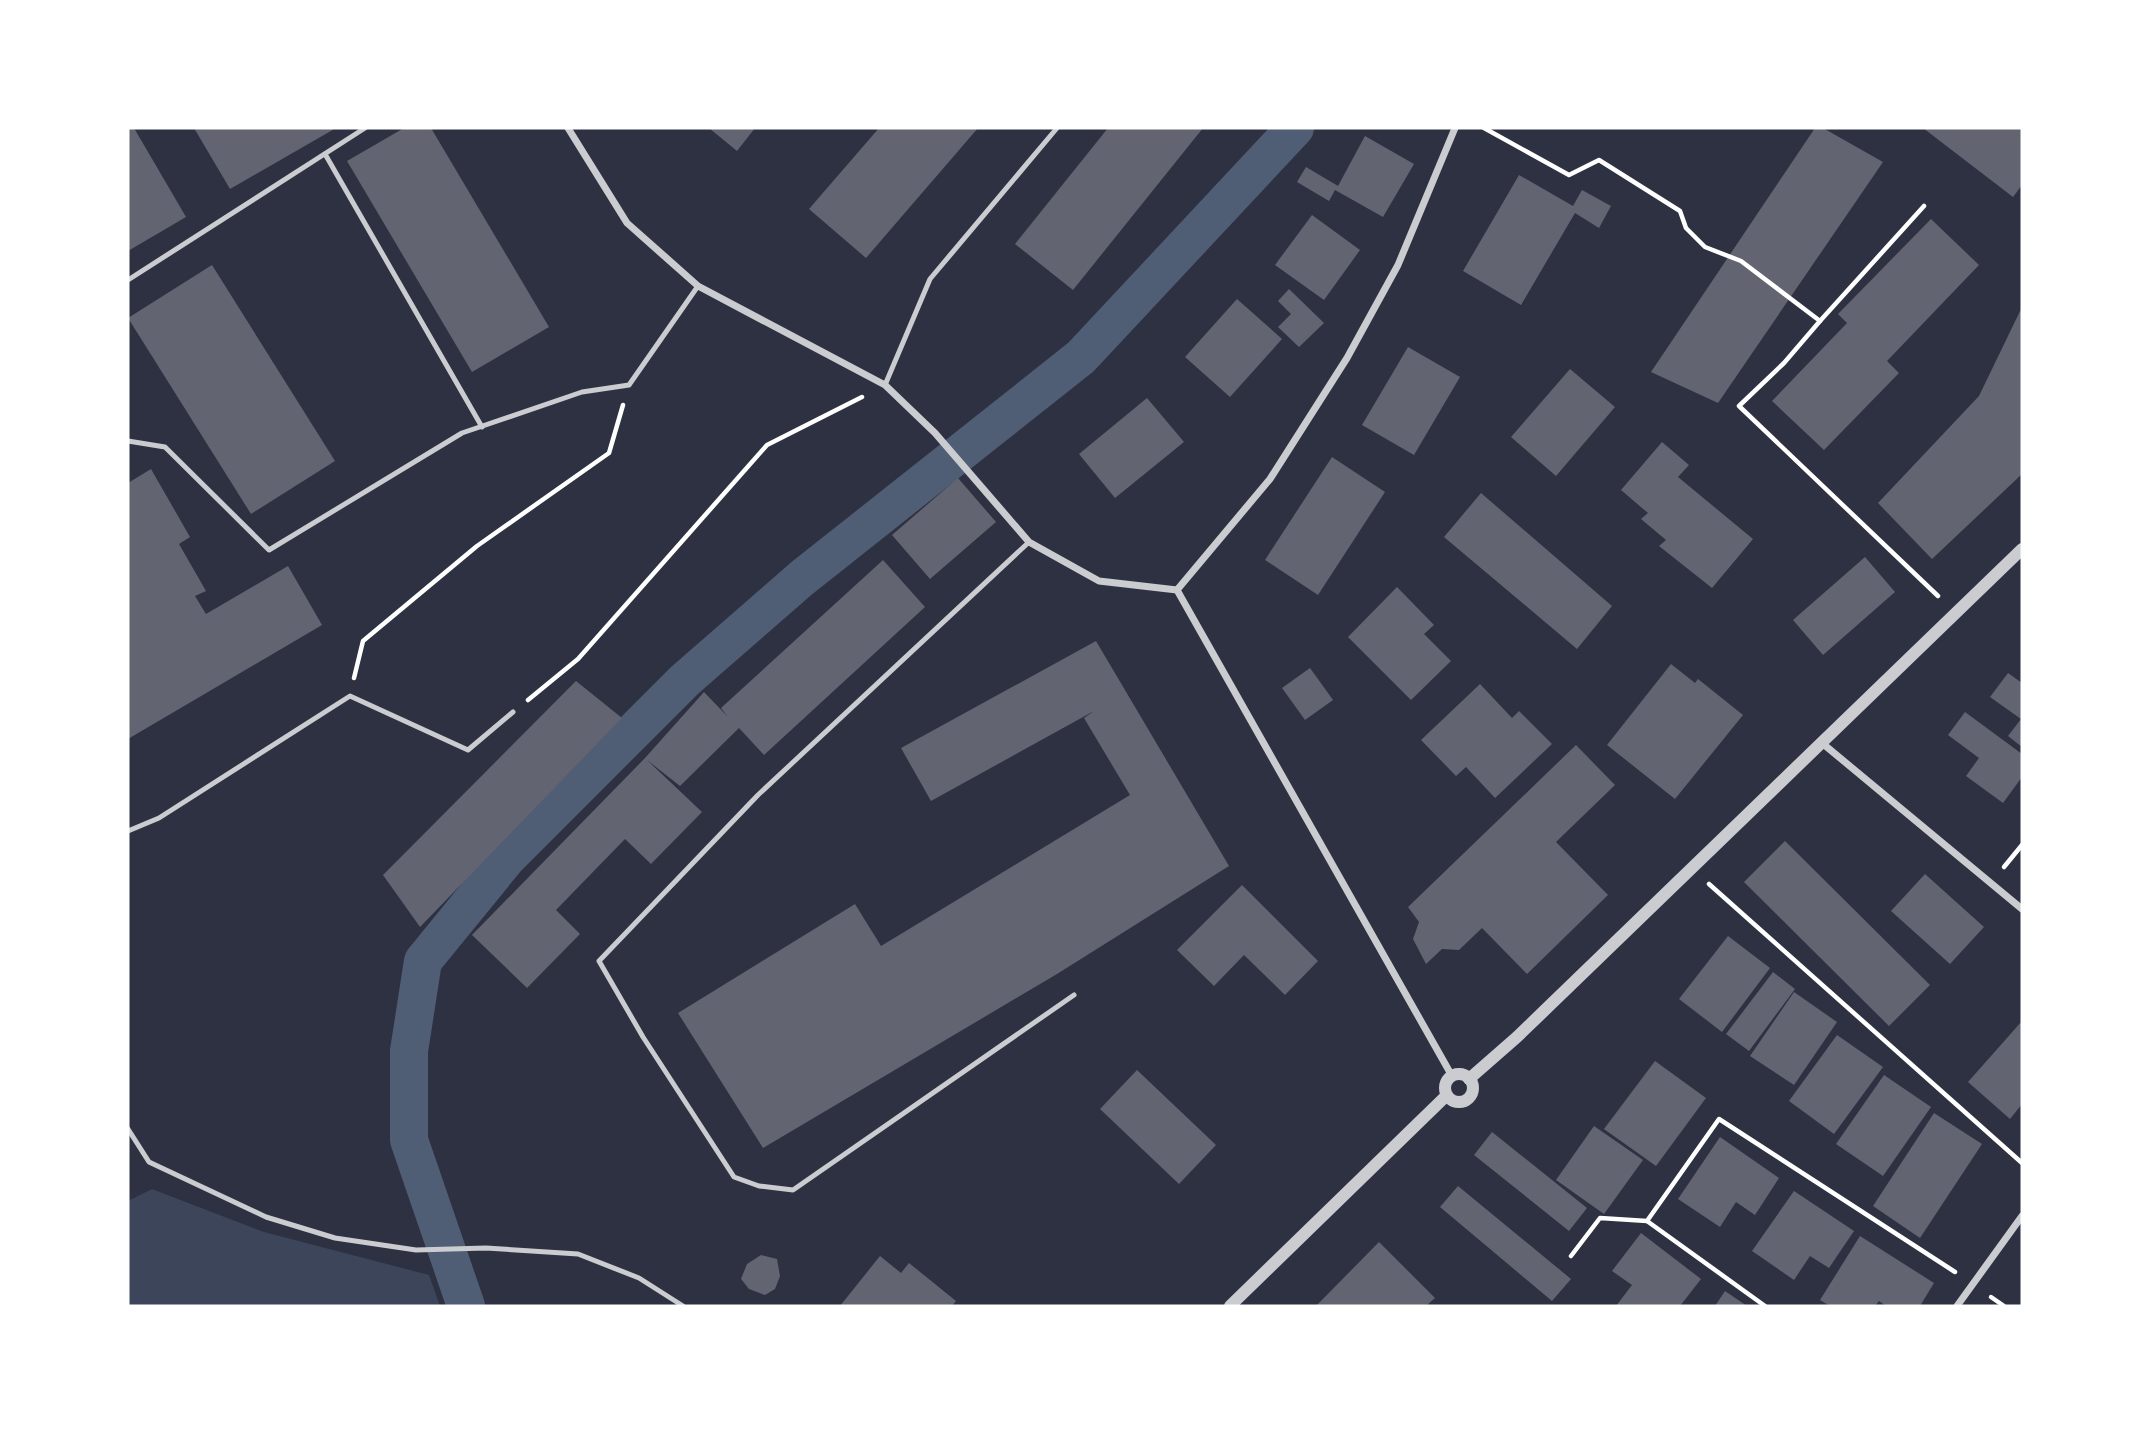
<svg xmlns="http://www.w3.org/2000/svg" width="2150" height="1434" font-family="Barlow,sans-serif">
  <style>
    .green { fill: #3c4559 }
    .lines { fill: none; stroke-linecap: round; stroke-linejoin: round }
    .canal { stroke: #4f5d75; stroke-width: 38 }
    .building { fill: #626471 }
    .path { stroke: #fff; stroke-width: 4.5 }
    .service { stroke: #caccd0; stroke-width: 5 }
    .minor { stroke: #caccd0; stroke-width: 7 }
    .tertiary { stroke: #caccd0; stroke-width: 12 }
  </style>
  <rect width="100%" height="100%" fill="#2d3142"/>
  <path class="green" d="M152,1189L264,1232L429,1275L440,1306H128V1201Z"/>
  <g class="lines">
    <path class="canal" d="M466,1306L409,1140V1051L423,961L507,858L685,680L802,578L1081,357L1295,128"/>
  </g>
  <g class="building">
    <path d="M128,128H134L186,217L128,251Z"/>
    <path d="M194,128H336L230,189Z"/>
    <path d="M404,128H431L549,327L472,372L347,161Z"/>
    <path d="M709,128H755L737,151Z"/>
    <path d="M879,128H978L866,258L809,209Z"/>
    <path d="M1108,128H1203L1073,290L1015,244Z"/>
    <path d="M1815,128H1823L1883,162L1718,403L1651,372Z"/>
    <path d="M1923,128H2022V185L2013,197Z"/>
    <path d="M1365,136L1414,164L1383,217L1335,190L1329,201L1297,182L1306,167L1338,186Z"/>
    <path d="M1519,175L1573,206L1582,190L1611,206L1599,228L1575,213L1521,305L1463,271Z"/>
    <path d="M1312,215L1360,250L1324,300L1275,265Z"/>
    <path d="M1931,219L1979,265L1887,361L1899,373L1824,450L1772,401L1847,323L1838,314Z"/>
    <path d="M212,265L335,461L251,514L128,318Z"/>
    <path d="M1289,289L1324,323L1299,347L1278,327L1291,314L1278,301Z"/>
    <path d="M1237,299L1282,339L1230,397L1185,357Z"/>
    <path d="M2022,307V474L1932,559L1878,503L1979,396Z"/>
    <path d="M1408,347L1460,377L1414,455L1362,425Z"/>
    <path d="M1570,369L1615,407L1556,476L1511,437Z"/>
    <path d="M1147,398L1184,442L1115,498L1079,454Z"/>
    <path d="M1662,442L1689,465L1678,477L1753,539L1712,588L1659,546L1666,540L1641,519L1648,513L1621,490Z"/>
    <path d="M1332,457L1385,492L1318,595L1265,560Z"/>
    <path d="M151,469L190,537L179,544L206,591L195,596L206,614L288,566L322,625L128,739V483Z"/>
    <path d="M958,478L996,522L930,579L892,535Z"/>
    <path d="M1481,493L1612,606L1577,649L1444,537Z"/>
    <path d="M1865,557L1895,592L1823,655L1793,620Z"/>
    <path d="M883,560L925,607L764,755L739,728L680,786L647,760L702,812L651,864L625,839L556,910L580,934L527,988L472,935L645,758L704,692L727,716L721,708Z"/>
    <path d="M1397,587L1434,625L1424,634L1451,661L1411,700L1348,637Z"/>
    <path d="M1096,641L1229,866L1057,974L763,1148L678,1013L855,904L881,946L1130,795L1084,718L1094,711L931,801L901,748Z"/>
    <path d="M1671,664L1695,683L1698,679L1743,715L1675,799L1607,745Z"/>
    <path d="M1310,668L1333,700L1305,720L1282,688Z"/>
    <path d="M2008,673L2022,683V747L2008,736L2021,719L1990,697Z"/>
    <path d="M576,681L622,718L420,927L383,875Z"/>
    <path d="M1480,684L1512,718L1519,711L1552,744L1495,798L1466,767L1456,776L1421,740Z"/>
    <path d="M1965,712L2022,754V777L2003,803L1966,776L1979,758L1948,735Z"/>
    <path d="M1576,745L1615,785L1556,842L1608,895L1527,974L1482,928L1459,950L1442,949L1426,964L1413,939L1419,922L1408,907Z"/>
    <path d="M1785,841L1930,985L1889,1026L1744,882Z"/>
    <path d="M1925,874L1984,927L1950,964L1891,911Z"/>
    <path d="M1242,885L1318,961L1285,995L1244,955L1214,986L1177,950Z"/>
    <path d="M1728,936L1770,968L1722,1032L1679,999Z"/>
    <path d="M1773,972L1795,989L1749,1051L1726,1034Z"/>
    <path d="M1794,992L1837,1022L1794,1085L1750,1056Z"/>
    <path d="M2022,1021V1104L2010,1119L1968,1082Z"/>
    <path d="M1837,1035L1883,1067L1834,1134L1789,1101Z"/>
    <path d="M1655,1061L1706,1098L1656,1166L1604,1129Z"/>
    <path d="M1137,1070L1216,1145L1179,1184L1100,1109Z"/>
    <path d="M1884,1075L1931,1107L1883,1176L1836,1144Z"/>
    <path d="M1934,1113L1982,1144L1920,1238L1873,1206Z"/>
    <path d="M1594,1126L1643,1160L1604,1214L1556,1180Z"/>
    <path d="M1492,1132L1587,1208L1569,1231L1474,1155Z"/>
    <path d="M1720,1137L1779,1178L1755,1215L1736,1202L1720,1227L1678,1199Z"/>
    <path d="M1458,1186L1571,1279L1552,1301L1440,1207Z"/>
    <path d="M1794,1191L1854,1231L1829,1268L1810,1256L1794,1280L1752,1251Z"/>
    <path d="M1641,1233L1701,1279L1680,1306H1616L1632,1285L1612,1271Z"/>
    <path d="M1860,1236L1934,1283L1920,1306H1886L1879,1301L1875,1306H1830L1820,1300Z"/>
    <path d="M1379,1242L1435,1298L1426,1306H1316Z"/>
    <path d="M761,1255L777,1259L780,1276L775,1289L765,1295L749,1289L741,1279L747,1264Z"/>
    <path d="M880,1256L901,1273L909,1263L956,1301L952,1306H840Z"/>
    <path d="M1725,1291L1747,1306H1715Z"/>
  </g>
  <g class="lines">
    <g class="path">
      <path d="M1484,128L1569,175L1599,160L1680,211L1686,228L1705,247L1741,261L1820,321L1784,363L1739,406L1938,596"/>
      <path d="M1820,321L1924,206"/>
      <path d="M354,678L363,641L477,546L609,453L623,405"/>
      <path d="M528,700L578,659L767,445L862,397"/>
      <path d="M2004,867L2022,845"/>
      <path d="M1709,884L2022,1163"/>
      <path d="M1647,1221L1719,1119L1955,1272"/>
      <path d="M1571,1256L1600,1218L1647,1221L1765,1306"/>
      <path d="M1991,1297L2004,1306"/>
    </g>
    <g class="service">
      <path d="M325,154L482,427"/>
      <path d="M128,280L365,128"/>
      <path d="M885,385L930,279L1057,128"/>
      <path d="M128,441L165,447L269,550L462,433L582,392L629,385L698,286"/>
      <path d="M1029,542L758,795L599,961L643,1037L734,1177L759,1186L793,1190L1074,995"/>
      <path d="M128,831L159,818L350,696L468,750L513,712"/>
      <path d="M128,1129L149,1162L266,1217L335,1238L416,1250L486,1248L578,1254L639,1278L683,1306"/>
    </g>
    <g class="minor">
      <path d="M568,128L627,223L698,286L885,385L935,433L1029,542L1099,581L1177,590"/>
      <path d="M1177,590L1452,1076"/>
      <path d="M1177,590L1270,479L1347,358L1398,265L1455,128"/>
      <path d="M1822,743L2022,909"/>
      <path d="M1957,1306L2022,1216"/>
    </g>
    <g class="tertiary">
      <circle cx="1459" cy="1088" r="14"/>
      <path d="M1469,1079L1517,1037L2022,549"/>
      <path d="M1230,1306L1446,1096"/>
    </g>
  </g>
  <rect width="2150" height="1434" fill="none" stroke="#ffffff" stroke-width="259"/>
</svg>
